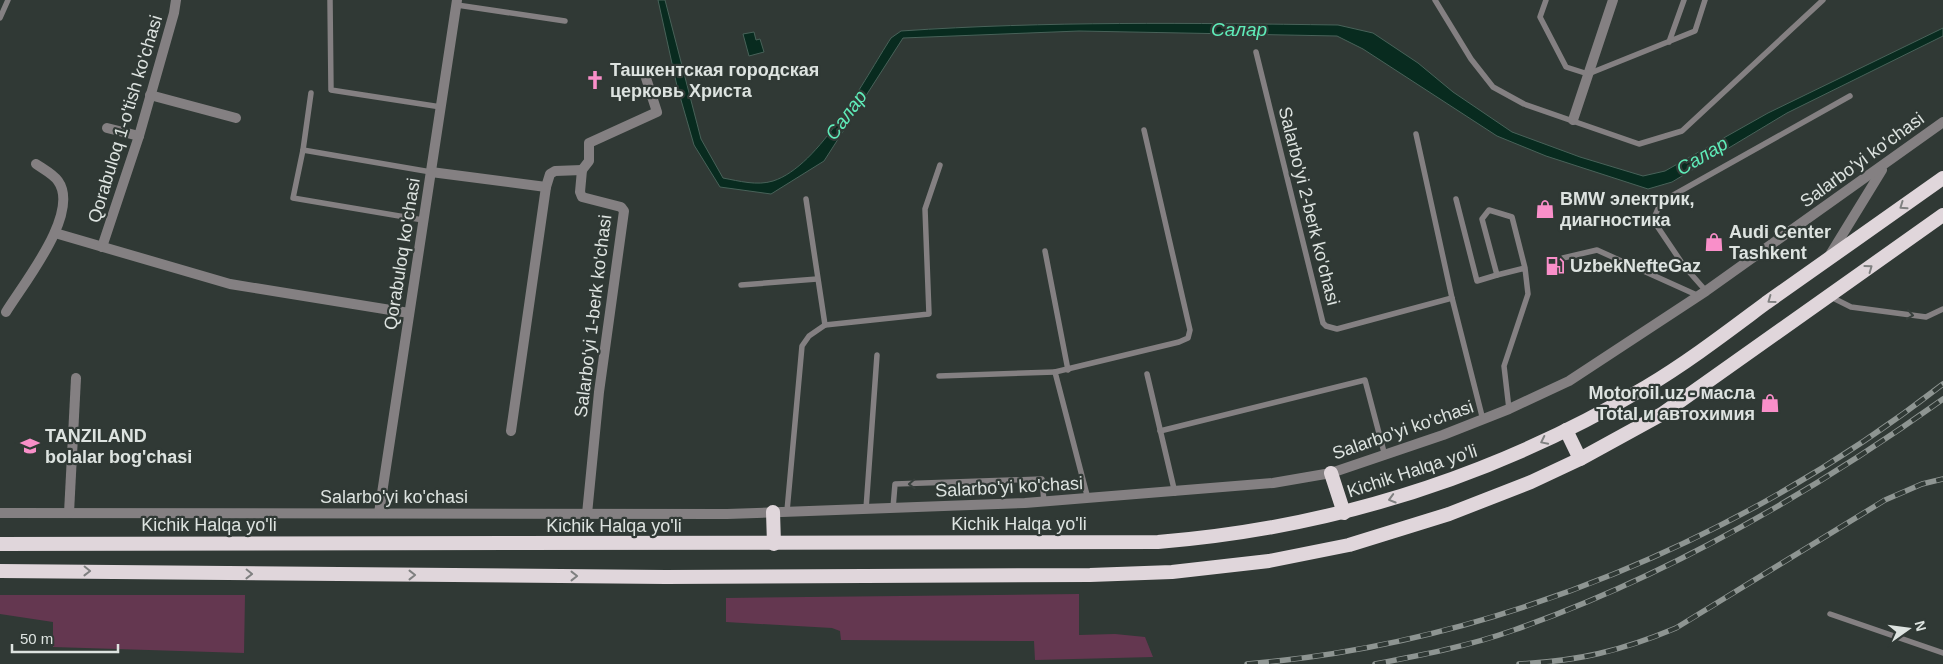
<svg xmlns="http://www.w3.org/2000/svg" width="1943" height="664" font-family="Helvetica,sans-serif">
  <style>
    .green { fill: #643750 }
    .water { fill: #082b1f; stroke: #486259 }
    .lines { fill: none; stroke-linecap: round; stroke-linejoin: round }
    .service { stroke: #848082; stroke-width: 5.5 }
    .minor { stroke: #848082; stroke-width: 10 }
    .trunk { stroke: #e0d6db; stroke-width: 14 }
    .rail-casing { stroke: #8e9592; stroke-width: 5.5 }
    .rail { stroke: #303935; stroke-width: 4; stroke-dasharray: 11; stroke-linecap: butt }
    .oneway { stroke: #7f8080 }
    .oneway2 { stroke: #38403d }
    .labels { text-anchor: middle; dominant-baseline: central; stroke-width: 4.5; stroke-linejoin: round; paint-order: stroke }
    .poi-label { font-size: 18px; font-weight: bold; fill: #dde3e0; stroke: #303935; text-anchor: start }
    .street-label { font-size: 18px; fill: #dde3e0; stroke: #303935 }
    .water-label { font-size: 19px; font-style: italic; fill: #5fecb9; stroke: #303935 }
  </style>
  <rect width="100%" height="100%" fill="#303935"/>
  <g class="green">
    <path d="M1079,594V635L1115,634L1145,637L1153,657L1035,660L1034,641L841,640L840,631L832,628L726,622V598Z"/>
    <path d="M0,595H245L244,653L53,647V622L0,614Z"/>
  </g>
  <g class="water">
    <path d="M658,0H665L701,139L723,178C739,181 757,186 773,181C820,166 865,78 891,38L901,31C1047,21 1192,23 1338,25L1373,33L1418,63L1453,92L1512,132L1580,157L1643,176L1665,171L1768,113L1943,28V36L1787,113L1672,182L1648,189L1546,156L1497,136L1363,49L1337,36L1079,31L903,38L824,161L771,194L720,187L694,145L677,86Z"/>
    <path d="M754,32L756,40L760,39L764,52L749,56L743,34Z"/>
  </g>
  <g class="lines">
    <g class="service">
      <path d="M330,0L331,90L441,107"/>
      <path d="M1435,0L1471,59L1493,87L1524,104L1639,144L1682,131L1823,0"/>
      <path d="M1546,0L1540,17L1566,67L1588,74L1695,31L1705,0"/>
      <path d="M457,5L565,21"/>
      <path d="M0,18L8,0"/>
      <path d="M1669,42L1684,0"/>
      <path d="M1256,52L1323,323L1326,326L1337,329L1452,298"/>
      <path d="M1416,134L1452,298L1483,420"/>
      <path d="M303,150L311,93"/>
      <path d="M1456,199L1477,281L1497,275"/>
      <path d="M423,220L293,198L303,150L431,172"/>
      <path d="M1045,251L1068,370"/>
      <path d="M1563,258L1597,250L1699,296"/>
      <path d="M741,285L817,279"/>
      <path d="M1706,291L1684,266L1653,220L1661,202L1850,96"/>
      <path d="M1829,296L1851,307L1926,317L1943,309"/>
      <path d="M825,325L929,314L925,209L940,165"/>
      <path d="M1147,374L1175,493"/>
      <path d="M939,376L1055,372"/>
      <path d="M1509,409L1504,366L1528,294L1525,268L1512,217L1489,210L1482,219L1497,275L1525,268"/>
      <path d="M1160,431L1365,380L1385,456"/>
      <path d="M1088,499L1055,372L1179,342L1188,338L1190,330L1144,130"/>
      <path d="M893,508L895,484L1042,479L1044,502"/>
      <path d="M866,509L877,355"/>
      <path d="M787,511L802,346L809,336L825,325L806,199"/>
      <path d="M1830,614L1943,653"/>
    </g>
    <g class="minor">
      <path d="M150,95L236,118"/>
      <path d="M1573,120L1613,0"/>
      <path d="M107,128L139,136"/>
      <path d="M582,170L589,161V143L657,112L646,78"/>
      <path d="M431,172L546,187L550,174L555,171L582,170L580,192L582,197L621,207L624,211L599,392L587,514"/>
      <path d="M55,233L230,284L409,313"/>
      <path d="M102,247L139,136L174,13L176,0"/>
      <path d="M1828,258L1882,170"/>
      <path d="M6,312C23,284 81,213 58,181C53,174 43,169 36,164"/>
      <path d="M511,431L546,187"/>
      <path d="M0,513L727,514L1025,503L1273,483L1331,473L1443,435L1509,409L1569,381L1706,291L1943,122"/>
      <path d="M69,513L76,378"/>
      <path d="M379,513L457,0"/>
    </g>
    <g class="trunk">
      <path d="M1566,430L1580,459"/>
      <path d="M1331,473L1344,513"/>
      <path d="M773,512L774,544"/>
      <path d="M0,544L1158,542C1331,528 1496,476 1646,387C1688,362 1727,332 1766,303C1825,261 1884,220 1943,178"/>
      <path d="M0,571L666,577L1090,575L1172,572L1269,561L1349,545L1449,514L1531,482L1580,459L1662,414L1943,215"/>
    </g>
    <g class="rail-casing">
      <g id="rail">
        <path d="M1247,664C1497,643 1746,537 1943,384"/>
        <path d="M1375,664C1422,655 1469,646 1514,630C1668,576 1811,493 1943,399"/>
        <path d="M1519,664C1578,661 1621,651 1676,628L1885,500L1922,484L1943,479"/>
      </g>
    </g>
    <use href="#rail" class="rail"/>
  </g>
  <defs><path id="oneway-chevron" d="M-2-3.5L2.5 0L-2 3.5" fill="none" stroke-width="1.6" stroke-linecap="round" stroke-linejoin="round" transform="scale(1.25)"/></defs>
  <g class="oneway">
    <use href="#oneway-chevron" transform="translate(1903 206) rotate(145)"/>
    <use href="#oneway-chevron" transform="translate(1869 268) rotate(-36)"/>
    <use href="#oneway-chevron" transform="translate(1771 300) rotate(144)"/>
    <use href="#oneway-chevron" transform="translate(1544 441) rotate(154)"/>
    <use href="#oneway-chevron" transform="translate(1392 499) rotate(164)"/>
    <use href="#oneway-chevron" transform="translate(87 571) rotate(1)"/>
    <use href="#oneway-chevron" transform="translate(249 574) rotate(1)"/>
    <use href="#oneway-chevron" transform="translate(412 575)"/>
    <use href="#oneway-chevron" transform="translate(574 576)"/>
  </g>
  <g class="oneway2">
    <use href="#oneway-chevron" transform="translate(1910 315) rotate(8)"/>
    <use href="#oneway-chevron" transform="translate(912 484) rotate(178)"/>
  </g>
  <defs>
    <g id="church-bare" transform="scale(1.5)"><path d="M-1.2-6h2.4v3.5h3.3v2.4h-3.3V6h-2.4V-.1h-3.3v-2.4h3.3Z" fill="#f98fc9" stroke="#303935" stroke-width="2.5" paint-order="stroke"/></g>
    <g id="shop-bare" transform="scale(1.5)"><path d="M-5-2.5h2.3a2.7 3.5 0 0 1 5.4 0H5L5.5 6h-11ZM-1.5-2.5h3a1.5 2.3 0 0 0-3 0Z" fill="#f98fc9" stroke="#303935" stroke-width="2.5" paint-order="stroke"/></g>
    <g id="fuel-bare" transform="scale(1.5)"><path d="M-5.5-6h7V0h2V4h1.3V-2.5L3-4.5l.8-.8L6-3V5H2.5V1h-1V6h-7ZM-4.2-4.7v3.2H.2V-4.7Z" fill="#f98fc9" stroke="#303935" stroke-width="2.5" paint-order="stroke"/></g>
    <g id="school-bare" transform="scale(1.5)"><path d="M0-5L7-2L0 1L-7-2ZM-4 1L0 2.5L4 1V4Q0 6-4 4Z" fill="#f98fc9" stroke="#303935" stroke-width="2.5" paint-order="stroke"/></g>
  </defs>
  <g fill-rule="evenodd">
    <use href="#church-bare" x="595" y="80"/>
    <use href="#shop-bare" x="1545" y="209"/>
    <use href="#shop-bare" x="1714" y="242"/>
    <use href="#fuel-bare" x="1555" y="266"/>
    <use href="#shop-bare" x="1770" y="403"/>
    <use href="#school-bare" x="30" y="446"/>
  </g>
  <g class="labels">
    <g class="poi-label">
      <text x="610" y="70">Ташкентская городская<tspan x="610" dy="21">церковь Христа</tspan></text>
      <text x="1560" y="199">BMW электрик,<tspan x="1560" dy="21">диагностика</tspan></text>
      <text x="1729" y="232">Audi Center<tspan x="1729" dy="21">Tashkent</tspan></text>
      <text x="1570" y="266">UzbekNefteGaz</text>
      <text x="1755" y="393" text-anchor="end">Motoroil.uz - масла<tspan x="1755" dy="21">Total и автохимия</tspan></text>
      <text x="45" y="436">TANZILAND<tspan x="45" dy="21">bolalar bog'chasi</tspan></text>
    </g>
    <g class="street-label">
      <text transform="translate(125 119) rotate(-73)">Qorabuloq 1-o'tish ko'chasi</text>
      <text transform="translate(1862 160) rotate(-36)">Salarbo'yi ko'chasi</text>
      <text transform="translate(1309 206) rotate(76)">Salarbo'yi 2-berk ko'chasi</text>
      <text transform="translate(402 254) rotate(-81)">Qorabuloq ko'chasi</text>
      <text transform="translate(593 316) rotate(-83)">Salarbo'yi 1-berk ko'chasi</text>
      <text transform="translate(1403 430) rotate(-19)">Salarbo'yi ko'chasi</text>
      <text transform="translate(1412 471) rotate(-18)">Kichik Halqa yo'li</text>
      <text transform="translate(1009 487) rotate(-3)">Salarbo'yi ko'chasi</text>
      <text x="394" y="497">Salarbo'yi ko'chasi</text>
      <text x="1019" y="524">Kichik Halqa yo'li</text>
      <text x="209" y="525">Kichik Halqa yo'li</text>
      <text x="614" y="526">Kichik Halqa yo'li</text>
    </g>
    <g class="water-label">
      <text x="1239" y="29">Салар</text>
      <text transform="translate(846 115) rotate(-54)">Салар</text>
      <text transform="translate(1702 156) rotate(-31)">Салар</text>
    </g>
  </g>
  <g transform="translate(1908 629) rotate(76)" stroke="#303935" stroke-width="4" paint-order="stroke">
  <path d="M0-4L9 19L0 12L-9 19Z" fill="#dde3e0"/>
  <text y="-8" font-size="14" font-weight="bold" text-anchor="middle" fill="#dde3e0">N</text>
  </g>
  <path d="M12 644v8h106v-8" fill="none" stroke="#dde3e0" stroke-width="2.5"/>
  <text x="20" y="644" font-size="15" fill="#dde3e0" stroke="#303935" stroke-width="4" paint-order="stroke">50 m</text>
</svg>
